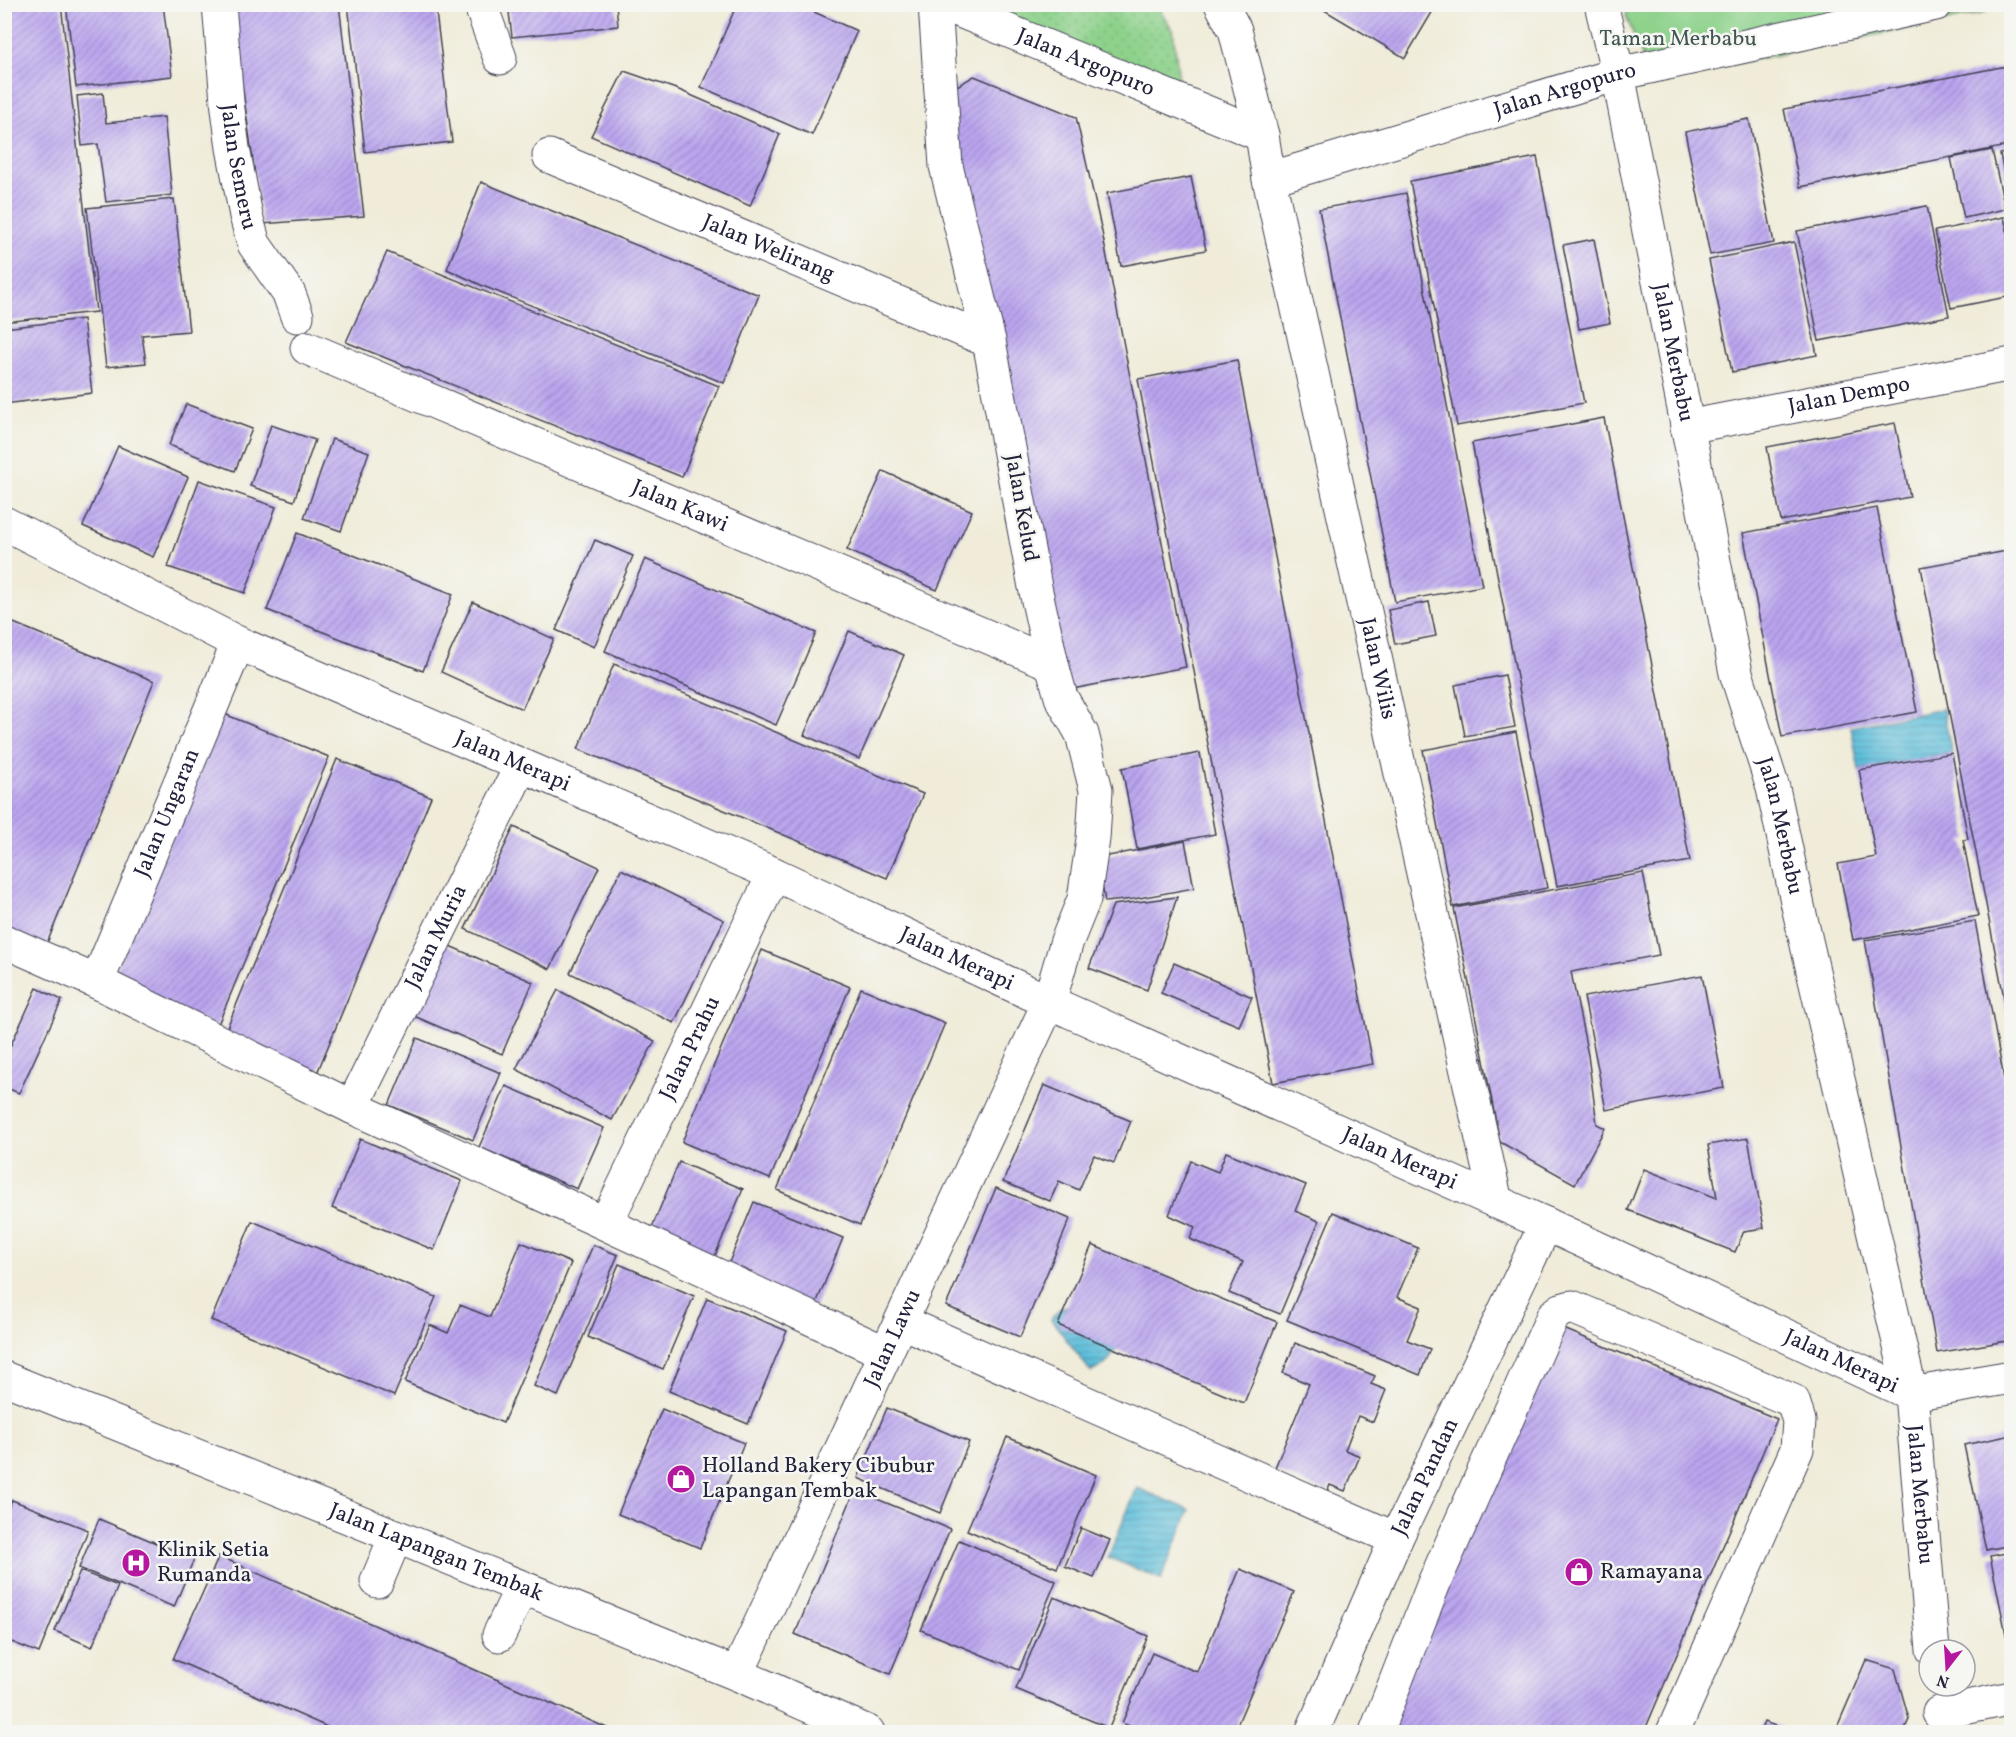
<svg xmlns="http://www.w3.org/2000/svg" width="2016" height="1737" font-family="Vollkorn,serif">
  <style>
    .park { fill: #8ed28c; stroke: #587a64; stroke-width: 1.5 }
    .garden { fill: url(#garden-dots); stroke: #587a64; stroke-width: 1.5 }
    .water { fill: url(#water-rules); stroke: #3f708a; stroke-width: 1.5 }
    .building { fill: url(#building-hatch) }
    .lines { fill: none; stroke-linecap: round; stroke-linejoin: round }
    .minor-casing { stroke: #414053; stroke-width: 35 }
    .minor { stroke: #fff; stroke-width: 33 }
    .labels { text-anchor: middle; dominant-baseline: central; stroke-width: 5; stroke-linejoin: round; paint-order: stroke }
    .park-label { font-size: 22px; fill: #425753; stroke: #f6f6f2 }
    .street-label { font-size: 22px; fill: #22223b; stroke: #f6f6f2 }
    .poi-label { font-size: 22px; fill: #22223b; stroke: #f6f6f2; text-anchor: start }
  </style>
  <defs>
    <pattern id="garden-dots" width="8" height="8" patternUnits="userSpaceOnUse" patternTransform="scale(1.5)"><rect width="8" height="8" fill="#8ed28c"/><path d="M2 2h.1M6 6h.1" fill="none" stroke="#7ab47a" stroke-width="1.8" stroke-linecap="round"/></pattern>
    <pattern id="water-rules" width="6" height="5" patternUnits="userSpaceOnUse" patternTransform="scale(1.5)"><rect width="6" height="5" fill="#5cbeda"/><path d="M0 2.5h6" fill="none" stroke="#4c9ab2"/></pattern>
    <pattern id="building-hatch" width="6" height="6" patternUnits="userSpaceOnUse" patternTransform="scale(1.5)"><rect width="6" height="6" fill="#bca6f0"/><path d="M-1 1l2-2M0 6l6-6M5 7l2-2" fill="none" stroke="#9887c4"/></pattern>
  </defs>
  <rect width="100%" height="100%" fill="#f6f6f2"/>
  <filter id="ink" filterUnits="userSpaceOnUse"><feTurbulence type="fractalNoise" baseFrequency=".0167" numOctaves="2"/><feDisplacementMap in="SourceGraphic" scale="12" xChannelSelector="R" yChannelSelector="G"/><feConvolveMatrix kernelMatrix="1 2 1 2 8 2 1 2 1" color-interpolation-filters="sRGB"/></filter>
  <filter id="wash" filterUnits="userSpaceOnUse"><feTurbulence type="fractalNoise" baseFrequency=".008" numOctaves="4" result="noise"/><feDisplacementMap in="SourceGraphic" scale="24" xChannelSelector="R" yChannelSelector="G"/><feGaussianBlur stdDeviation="1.35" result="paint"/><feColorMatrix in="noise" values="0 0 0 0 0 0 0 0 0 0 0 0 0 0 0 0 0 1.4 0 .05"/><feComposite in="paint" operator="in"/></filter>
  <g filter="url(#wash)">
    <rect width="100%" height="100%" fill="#f0ecd9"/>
    <path class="park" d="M1983,4L1985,13L1652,80L1626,16L1625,5Z"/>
    <path class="garden" d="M943,5H1156L1173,30L1182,108Z"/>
    <g class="water">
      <path d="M1943,709L1952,753L1859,770L1851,727Z"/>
      <path d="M1073,1303L1118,1343C1113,1358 1106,1365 1091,1372L1051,1319L1060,1309Z"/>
      <path d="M1137,1488L1190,1510L1161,1579L1108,1557Z"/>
    </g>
    <g id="blocks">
      <g class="building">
        <path d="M4,4H61L96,312L4,322Z"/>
        <path d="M66,4H163L172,76L76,87Z"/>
        <path d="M233,4H339L364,216L262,224L240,69Z"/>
        <path d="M348,4H435L452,142L365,152Z"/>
        <path d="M508,4H616L618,26L512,37Z"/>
        <path d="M737,4H796L857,31L812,135L701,87Z"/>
        <path d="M1314,4H1437L1405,58Z"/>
        <path d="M2012,65V145L1800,187L1784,109Z"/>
        <path d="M624,71L679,90L780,134L750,206L591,136Z"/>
        <path d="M974,76L1076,117L1102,232L1186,667L1062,691L947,92Z"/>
        <path d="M103,93L106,123L164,117L172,195L106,202L98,144L82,146L77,96Z"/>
        <path d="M1749,119L1774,243L1710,255L1685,132Z"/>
        <path d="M1992,150L2005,209L1964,218L1951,158Z"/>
        <path d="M2012,151V204H2010L2000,154Z"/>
        <path d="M1537,157L1584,403L1457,426L1410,181Z"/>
        <path d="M1191,177L1206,250L1121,266L1107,193Z"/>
        <path d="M481,182L759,295L724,383L483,286L447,269Z"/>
        <path d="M1406,193L1482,586L1395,602L1319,209Z"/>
        <path d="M174,199L189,331L142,335L146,363L106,367L87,208Z"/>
        <path d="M1927,206L1949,316L1819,341L1797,231Z"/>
        <path d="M2004,217L2012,253V296L1951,308L1935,231Z"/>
        <path d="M1594,239L1610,323L1579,329L1563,245Z"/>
        <path d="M1794,242L1817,355L1732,372L1709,260Z"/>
        <path d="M387,252L719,386L682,477L346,342Z"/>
        <path d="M83,319L92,393L4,404V328Z"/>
        <path d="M1237,360L1373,1064L1273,1083L1138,379Z"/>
        <path d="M186,404L252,429L235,471L169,445Z"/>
        <path d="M1604,418L1690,861L1557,886L1472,443Z"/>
        <path d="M1895,423L1910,497L1781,521L1767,447Z"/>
        <path d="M271,425L315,440L294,501L250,486Z"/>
        <path d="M332,439L369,452L341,531L304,518Z"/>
        <path d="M118,446L188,477L153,557L83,526Z"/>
        <path d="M883,471L972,511L937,590L847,550Z"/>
        <path d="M199,480L276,507L245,593L168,567Z"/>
        <path d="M1877,508L1917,712L1782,737L1743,533Z"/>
        <path d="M297,533L453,594L423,671L267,610Z"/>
        <path d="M595,540L633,556L594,647L556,630Z"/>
        <path d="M2012,550V1029H2010L1921,567Z"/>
        <path d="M645,559L816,633L776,725L605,651Z"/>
        <path d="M473,602L554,639L522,709L441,672Z"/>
        <path d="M1429,602L1436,636L1395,644L1388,610Z"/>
        <path d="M4,619L154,681L45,948L4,931Z"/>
        <path d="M849,631L904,655L859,759L804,735Z"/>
        <path d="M614,664L923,794L887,878L578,749Z"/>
        <path d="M1505,675L1515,727L1465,736L1455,685Z"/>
        <path d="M222,713L329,757L217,1027L111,983Z"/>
        <path d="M1516,732L1547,888L1453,907L1423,750Z"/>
        <path d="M1200,753L1215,834L1137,849L1122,768Z"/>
        <path d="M1952,753L1968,839L1963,840L1978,916L1853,940L1838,864L1876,857L1859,770Z"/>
        <path d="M337,759L431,797L315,1078L222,1040Z"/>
        <path d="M514,827L599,867L550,969L465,929Z"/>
        <path d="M1185,841L1194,888L1134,899L1105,902L1098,858Z"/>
        <path d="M621,869L724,920L674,1023L570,973Z"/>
        <path d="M1643,873L1659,955L1571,972L1588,1055L1597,1124L1605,1128L1575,1184L1500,1142L1454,908Z"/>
        <path d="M1177,897L1147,990L1089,968L1113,905Z"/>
        <path d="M1975,921L2012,1123V1340L1937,1353L1865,940Z"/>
        <path d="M438,941L533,982L502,1054L407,1013Z"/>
        <path d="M762,950L850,987L770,1179L682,1142Z"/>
        <path d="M1174,963L1252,997L1239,1026L1161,993Z"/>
        <path d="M1702,975L1724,1088L1606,1110L1584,997Z"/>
        <path d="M37,988L62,1000L19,1093L4,1087V1060Z"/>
        <path d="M861,988L945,1023L860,1225L777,1190Z"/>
        <path d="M558,990L655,1041L612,1120L516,1069Z"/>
        <path d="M417,1038L501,1073L473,1140L389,1105Z"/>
        <path d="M1044,1085L1131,1121L1114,1163L1094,1155L1079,1190L1059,1181L1050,1201L1003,1182Z"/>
        <path d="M506,1086L604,1128L577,1189L479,1147Z"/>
        <path d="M1748,1138L1764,1228L1744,1231L1735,1252L1628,1210L1644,1169L1717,1198L1708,1145Z"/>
        <path d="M360,1139L462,1181L434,1250L332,1208Z"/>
        <path d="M1226,1152L1306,1185L1295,1211L1319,1221L1280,1314L1229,1293L1243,1262L1190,1239L1195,1227L1169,1215L1191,1161L1218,1172Z"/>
        <path d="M679,1162L743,1189L712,1263L648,1237Z"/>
        <path d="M996,1188L1070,1219L1020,1337L946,1306Z"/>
        <path d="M754,1202L843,1238L814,1309L725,1272Z"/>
        <path d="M1333,1212L1418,1248L1397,1297L1421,1307L1407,1340L1430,1349L1420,1375L1287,1320Z"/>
        <path d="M252,1221L436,1297L394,1396L211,1320Z"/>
        <path d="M521,1242L571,1263L503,1423L405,1382L430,1325L448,1333L460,1305L490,1317Z"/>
        <path d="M593,1245L618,1255L558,1396L534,1386Z"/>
        <path d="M1092,1245L1277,1322L1244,1403L1058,1325Z"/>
        <path d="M619,1264L694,1296L663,1369L588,1337Z"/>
        <path d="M707,1298L787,1331L748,1424L669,1391Z"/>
        <path d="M1552,1324L1777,1419L1644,1732H1398L1381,1726Z"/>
        <path d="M1295,1343L1375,1376L1371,1384L1386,1390L1373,1422L1358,1416L1345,1450L1360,1456L1345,1491L1330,1485L1327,1492L1274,1470L1309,1384L1283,1373Z"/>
        <path d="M887,1408L969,1442L940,1513L858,1478Z"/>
        <path d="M662,1409L744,1443L700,1548L618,1514Z"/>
        <path d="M2012,1435V1545L1986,1550L1964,1445Z"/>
        <path d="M1007,1437L1096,1475L1057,1568L967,1530Z"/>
        <path d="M855,1490L950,1529L890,1674L795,1634Z"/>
        <path d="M12,1500L88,1530L39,1653L4,1639V1517Z"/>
        <path d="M99,1519L194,1559L174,1607L79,1568Z"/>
        <path d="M1081,1528L1110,1540L1094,1578L1065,1566Z"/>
        <path d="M959,1540L1056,1581L1019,1670L921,1630Z"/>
        <path d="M2012,1552V1653L2010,1654L1990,1556Z"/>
        <path d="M219,1556L491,1677L616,1732H338L325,1726L173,1659Z"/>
        <path d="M1240,1569L1294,1592L1234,1732H1144L1122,1723L1152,1653L1197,1672Z"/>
        <path d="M80,1571L118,1586L92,1647L55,1631Z"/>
        <path d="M1054,1597L1148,1636L1109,1728L1016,1689Z"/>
        <path d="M1866,1660L1895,1669L1909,1719L1904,1732H1835Z"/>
        <path d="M1764,1722L1793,1732H1760Z"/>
      </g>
    </g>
  </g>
  <g filter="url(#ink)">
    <use href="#blocks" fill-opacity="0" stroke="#414053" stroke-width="1.5"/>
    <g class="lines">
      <g class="minor-casing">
        <g id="minor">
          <path id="s1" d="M219,4L227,101L233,148L246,216L254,244L289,294L297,316"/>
          <path d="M483,4V12L500,58"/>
          <path id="s2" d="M943,4L1262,135"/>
          <path id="s3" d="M1221,4L1235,30L1262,135L1269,179L1496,1202"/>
          <path id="s4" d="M1601,4L1618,74L1736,673L1773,788L1798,906L1911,1394L1933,1650"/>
          <path id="s5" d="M549,156L989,341"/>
          <path id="s6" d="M1269,179L1618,74L1936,4"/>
          <path id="s7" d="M307,348L1052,664"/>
          <path id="s8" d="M1687,427L2012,364"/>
          <path id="s9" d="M4,523L238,643L774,874L1049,1002L1546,1224L1911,1394L2012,1377"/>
          <path d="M4,941L97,982L352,1107L886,1353"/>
          <path id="s10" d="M97,982L238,643"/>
          <path id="s11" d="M352,1107L521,766"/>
          <path id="s12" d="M606,1223L774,874"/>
          <path d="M902,1322L1396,1539"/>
          <path id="s13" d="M4,1378L737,1674L868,1732"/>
          <path d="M377,1581L396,1536"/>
          <path d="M499,1635L522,1587"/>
          <path id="s14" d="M737,1674L1049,1002L1067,941L1084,899L1093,839L1096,790L1082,734L1061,697L1052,664L1035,587L989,341L946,166L935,4"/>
          <path d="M1939,1713L2012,1698"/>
          <path id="s15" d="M1312,1732L1396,1539L1546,1224"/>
          <path d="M1376,1732L1434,1583L1553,1316L1561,1310L1572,1307L1793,1401L1799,1421L1797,1449L1673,1732"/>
        </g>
      </g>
      <use href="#minor" class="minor"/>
    </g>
  </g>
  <defs>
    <g id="shop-disc" transform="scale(1.5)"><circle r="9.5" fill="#b5179e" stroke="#f6f6f2"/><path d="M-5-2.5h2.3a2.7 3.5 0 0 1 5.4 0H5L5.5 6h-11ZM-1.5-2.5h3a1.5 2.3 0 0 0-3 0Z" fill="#fff"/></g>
    <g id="hospital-disc" transform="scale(1.5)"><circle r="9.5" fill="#b5179e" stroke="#f6f6f2"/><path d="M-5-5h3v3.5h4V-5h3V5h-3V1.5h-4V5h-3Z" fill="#fff"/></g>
  </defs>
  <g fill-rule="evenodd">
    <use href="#shop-disc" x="681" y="1479"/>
    <use href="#hospital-disc" x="136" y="1563"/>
    <use href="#shop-disc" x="1579" y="1572"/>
  </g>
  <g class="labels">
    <g class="park-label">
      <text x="1678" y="39">Taman Merbabu</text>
    </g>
    <g class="street-label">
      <text stroke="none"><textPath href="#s2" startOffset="154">Jalan Argopuro</textPath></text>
      <text stroke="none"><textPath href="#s6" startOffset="309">Jalan Argopuro</textPath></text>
      <text stroke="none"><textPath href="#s1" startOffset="164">Jalan Semeru</textPath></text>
      <text stroke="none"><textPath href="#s5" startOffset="238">Jalan Welirang</textPath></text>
      <text stroke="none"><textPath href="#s4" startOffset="356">Jalan Merbabu</textPath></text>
      <text stroke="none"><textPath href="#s8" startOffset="165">Jalan Dempo</textPath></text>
      <text stroke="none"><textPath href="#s7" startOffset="405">Jalan Kawi</textPath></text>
      <text transform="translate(1021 508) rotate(80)">Jalan Kelud</text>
      <text stroke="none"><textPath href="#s3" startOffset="684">Jalan Wilis</textPath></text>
      <text stroke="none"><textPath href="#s9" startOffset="562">Jalan Merapi</textPath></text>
      <text stroke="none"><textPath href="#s10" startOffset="183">Jalan Ungaran</textPath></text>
      <text stroke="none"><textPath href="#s4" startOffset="842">Jalan Merbabu</textPath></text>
      <text stroke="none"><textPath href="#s11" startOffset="190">Jalan Muria</textPath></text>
      <text stroke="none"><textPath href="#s9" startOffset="1048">Jalan Merapi</textPath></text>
      <text stroke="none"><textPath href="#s12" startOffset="194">Jalan Prahu</textPath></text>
      <text stroke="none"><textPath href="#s9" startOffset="1534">Jalan Merapi</textPath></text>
      <text stroke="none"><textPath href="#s14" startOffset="370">Jalan Lawu</textPath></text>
      <text stroke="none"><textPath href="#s9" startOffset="2020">Jalan Merapi</textPath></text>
      <text stroke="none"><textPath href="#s15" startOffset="279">Jalan Pandan</textPath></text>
      <text stroke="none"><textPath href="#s4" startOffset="1526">Jalan Merbabu</textPath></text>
      <text stroke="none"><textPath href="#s13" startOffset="466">Jalan Lapangan Tembak</textPath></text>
    </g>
    <g class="poi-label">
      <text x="702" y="1466">Holland Bakery Cibubur<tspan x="702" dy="25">Lapangan Tembak</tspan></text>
      <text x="157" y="1550">Klinik Setia<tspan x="157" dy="25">Rumanda</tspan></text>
      <text x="1600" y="1572">Ramayana</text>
    </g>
  </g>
  <rect width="2016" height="1737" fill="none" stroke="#f6f6f2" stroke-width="24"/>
  <g transform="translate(1947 1668) rotate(197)"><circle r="28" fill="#f6f6f2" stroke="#a1a1a9" stroke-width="1.5"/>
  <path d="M0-4.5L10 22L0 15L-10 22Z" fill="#b5179e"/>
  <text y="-9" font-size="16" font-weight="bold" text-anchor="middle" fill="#22223b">N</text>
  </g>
</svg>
